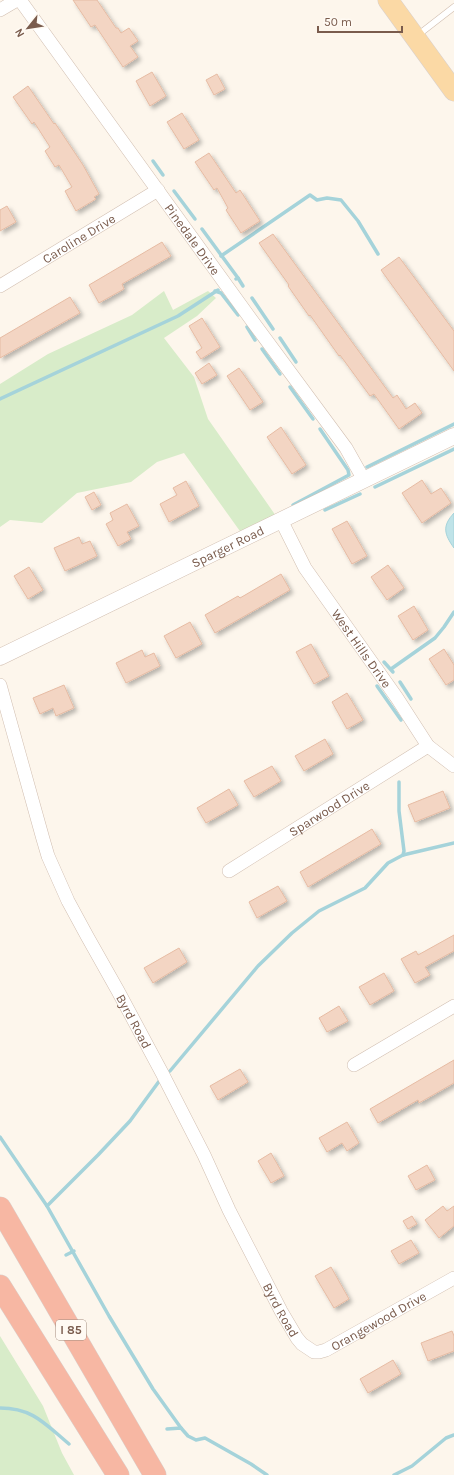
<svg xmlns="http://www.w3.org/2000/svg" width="454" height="1475" font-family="Karla,sans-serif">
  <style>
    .green { fill: #d8ecc9 }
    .water { fill: #bfe3e8; stroke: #a5d3da }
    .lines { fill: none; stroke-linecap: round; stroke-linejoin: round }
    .stream { stroke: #a5d3da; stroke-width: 3.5 }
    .building { fill: #f3d5c3; stroke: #e6bba3; filter: url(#shadow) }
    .service-casing { stroke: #d1beb0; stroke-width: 7 }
    .minor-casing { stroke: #d1beb0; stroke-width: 14 }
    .tertiary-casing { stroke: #d1beb0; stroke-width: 17 }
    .primary-casing { stroke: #dad1cd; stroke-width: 21 }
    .motorway-casing { stroke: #dad1cd; stroke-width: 23 }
    .service { stroke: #fff; stroke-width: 6 }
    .minor { stroke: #fff; stroke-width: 13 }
    .tertiary { stroke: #fff; stroke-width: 16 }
    .primary { stroke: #fbd9a5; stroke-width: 20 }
    .motorway { stroke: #f7b7a3; stroke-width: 22 }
    .labels { text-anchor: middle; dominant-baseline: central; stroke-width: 3; stroke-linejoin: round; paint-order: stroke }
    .shield { fill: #fffaf3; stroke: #a28b7f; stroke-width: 1 }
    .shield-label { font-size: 12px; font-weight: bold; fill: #7a5c4d }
    .street-label { font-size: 13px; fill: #7a5c4d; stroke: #fffaf3 }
  </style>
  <defs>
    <filter id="shadow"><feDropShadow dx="3" dy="3" stdDeviation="2" flood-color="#0004"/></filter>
  </defs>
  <rect width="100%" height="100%" fill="#fdf6ec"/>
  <g class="green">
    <path d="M164,291L173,310L208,291L216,298L197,316L164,338L194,377L208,419L276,516L242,534L184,453L157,462L131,482L77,493L42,523L10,520L0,527V384L48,354L132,315Z"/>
    <path d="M0,1336L43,1406L62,1453L74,1475H0Z"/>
  </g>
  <path class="water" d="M454,513V548C444,534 442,526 454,513Z"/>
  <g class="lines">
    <g class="stream">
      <path d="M153,161L163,175"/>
      <path d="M174,191L195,219"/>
      <path d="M202,229L238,278L236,279"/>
      <path d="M221,256L310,195L317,200L327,198L341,200L358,221L378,254"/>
      <path d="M238,278L243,286"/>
      <path d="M215,291L221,293L238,315"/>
      <path d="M252,298L273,329"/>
      <path d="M247,327L255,340"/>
      <path d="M280,338L296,362"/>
      <path d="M262,349L280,374"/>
      <path d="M290,387L313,419"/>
      <path d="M0,399L178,316L218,290"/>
      <path d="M367,467L454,424"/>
      <path d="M375,487L454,449"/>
      <path d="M293,505L349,475L348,470L320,429"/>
      <path d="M325,510L360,494"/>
      <path d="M384,662L393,672"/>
      <path d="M391,669L435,638L444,627L454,612"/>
      <path d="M400,682L411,699"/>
      <path d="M377,686L401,720"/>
      <path d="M399,782V811L404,851L403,855"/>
      <path d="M170,1071L258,966L292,933L319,911L365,888L388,863L403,855L454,843"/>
      <path d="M0,1137L47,1206L109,1316L153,1389L181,1428"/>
      <path d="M47,1206L98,1155L130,1121L160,1080"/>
      <path d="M66,1255L74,1251"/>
      <path d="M0,1408C33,1408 45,1424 69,1444"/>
      <path d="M167,1429L181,1428L188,1436L196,1440L205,1438L251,1464L267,1475"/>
      <path d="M394,1475L412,1466L446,1438L454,1435"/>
    </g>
  </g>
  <g class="building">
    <path d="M73,0H97L116,28H118L121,33L129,28L138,41L130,46L138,57L123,67L95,25L91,27Z"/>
    <path d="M152,72L166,96L150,106L136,81Z"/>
    <path d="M217,74L225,89L214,95L206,80Z"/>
    <path d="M28,86L54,124L55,123L83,165L99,194L94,197L96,199L76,211L65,191L72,187L59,165L55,167L45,151L50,147L34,122L32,124L13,97Z"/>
    <path d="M182,113L199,140L184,149L167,122Z"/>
    <path d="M209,153L236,193L240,190L260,221L241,233L226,210L228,208L217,188L214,190L195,162Z"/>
    <path d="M7,206L16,222L0,231V210Z"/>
    <path d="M273,234L393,398L397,395L406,409L415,403L422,413L399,429L374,394L370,396L340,355L339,356L310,315L309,316L288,286L289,285L259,243Z"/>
    <path d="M162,242L171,256L122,284L124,289L99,303L89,285Z"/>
    <path d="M399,257L454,331V371L381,270Z"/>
    <path d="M70,297L80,313L0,358V338Z"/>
    <path d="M202,318L220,347L201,359L196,352L202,348L189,326Z"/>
    <path d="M209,363L217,375L202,384L195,373Z"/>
    <path d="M239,368L263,402L250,410L227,376Z"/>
    <path d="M281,427L306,465L292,474L267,437Z"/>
    <path d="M422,480L431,494L441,488L451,503L422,523L402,493Z"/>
    <path d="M186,481L199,506L169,522L160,504L177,495L173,488Z"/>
    <path d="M94,492L101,505L92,510L85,497Z"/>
    <path d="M127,504L139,526L127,532L131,539L118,546L106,524L113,520L110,513Z"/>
    <path d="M347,521L367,556L352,564L332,529Z"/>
    <path d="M79,537L82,544L90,541L97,556L65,571L54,548Z"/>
    <path d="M388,565L404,588L387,600L371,577Z"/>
    <path d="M29,567L43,590L28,599L14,576Z"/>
    <path d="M281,574L290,590L215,633L205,615L238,596L240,598Z"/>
    <path d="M414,606L428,630L413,640L398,616Z"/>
    <path d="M190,622L202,644L176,658L164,636Z"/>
    <path d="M311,644L329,676L314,684L296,652Z"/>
    <path d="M444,649L454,665V680L446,685L429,659Z"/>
    <path d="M142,650L145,657L154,653L160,666L126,683L116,663Z"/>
    <path d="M64,685L74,708L56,716L53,708L40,714L33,698Z"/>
    <path d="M347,693L363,720L347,729L332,702Z"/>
    <path d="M325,739L333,754L304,771L295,756Z"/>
    <path d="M272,766L281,781L254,797L244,781Z"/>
    <path d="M229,789L238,805L206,823L197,808Z"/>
    <path d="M443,791L450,808L415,822L408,805Z"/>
    <path d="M372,829L381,844L308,887L300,872Z"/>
    <path d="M278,886L287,901L257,918L249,902Z"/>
    <path d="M454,935V951L425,967L430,975L415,983L401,959L416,951L418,955Z"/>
    <path d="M179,948L187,962L153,983L144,968Z"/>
    <path d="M384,973L394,991L370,1005L359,987Z"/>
    <path d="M339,1006L348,1021L327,1032L319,1018Z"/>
    <path d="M454,1060V1083L419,1103L418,1100L378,1123L370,1109Z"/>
    <path d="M240,1069L248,1082L218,1100L210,1086Z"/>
    <path d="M347,1122L359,1143L347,1151L342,1143L327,1152L319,1138Z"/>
    <path d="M271,1153L284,1176L271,1183L258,1161Z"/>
    <path d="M427,1165L435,1180L416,1190L408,1176Z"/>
    <path d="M443,1206L447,1211L454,1206V1226L439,1238L425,1220Z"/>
    <path d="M412,1216L417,1224L408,1229L403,1221Z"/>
    <path d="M411,1240L419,1253L399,1264L391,1251Z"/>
    <path d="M331,1267L349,1299L334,1308L315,1276Z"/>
    <path d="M452,1331L454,1336V1351L428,1361L421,1343Z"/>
    <path d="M393,1360L401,1374L368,1393L360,1379Z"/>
  </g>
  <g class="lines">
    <g class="service-casing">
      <path id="service" d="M418,35L454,7"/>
    </g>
    <g class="minor-casing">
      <g id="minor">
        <path id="s1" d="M20,0L250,318L346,448L364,480"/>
        <path d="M0,10L17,0"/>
        <path id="s2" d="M0,286L158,190"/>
        <path id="s3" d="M281,520L305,568L397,698L428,746L454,766"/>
        <path id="s4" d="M0,685L43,839L48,856L68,901L87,936L118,991L162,1073L204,1155L229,1210L281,1311L297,1338L302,1344L314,1352H319L326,1350L454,1278"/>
        <path id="s5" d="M229,871L428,746"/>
        <path d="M354,1065L454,1006"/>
      </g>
    </g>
    <g class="tertiary-casing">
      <g id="tertiary">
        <path id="s6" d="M0,657L454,436"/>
      </g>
    </g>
    <g class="primary-casing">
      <path id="primary" d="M388,0L454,91"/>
    </g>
    <g class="motorway-casing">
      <g id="motorway">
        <path d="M0,1208L155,1475"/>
        <path d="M0,1286L118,1475"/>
      </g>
    </g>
    <use href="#service" class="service"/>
    <use href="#minor" class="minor"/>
    <use href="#tertiary" class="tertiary"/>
    <use href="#primary" class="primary"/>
    <use href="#motorway" class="motorway"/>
  </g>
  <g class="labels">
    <rect class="shield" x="56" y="1320" width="30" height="20" rx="3"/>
    <g class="shield-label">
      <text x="71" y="1330">I 85</text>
    </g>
    <g class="street-label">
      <text stroke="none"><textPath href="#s2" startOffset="92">Caroline Drive</textPath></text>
      <text stroke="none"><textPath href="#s1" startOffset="295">Pinedale Drive</textPath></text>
      <text stroke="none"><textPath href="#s6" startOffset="253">Sparger Road</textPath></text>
      <text stroke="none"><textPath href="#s3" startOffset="152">West Hills Drive</textPath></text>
      <text stroke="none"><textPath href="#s5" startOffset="118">Sparwood Drive</textPath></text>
      <text stroke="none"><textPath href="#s4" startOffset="364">Byrd Road</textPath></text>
      <text stroke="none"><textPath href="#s4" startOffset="688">Byrd Road</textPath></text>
      <text stroke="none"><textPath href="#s4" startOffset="815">Orangewood Drive</textPath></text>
    </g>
  </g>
  <g transform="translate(28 28) rotate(240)" stroke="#fffaf3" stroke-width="3" paint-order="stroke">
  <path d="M0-3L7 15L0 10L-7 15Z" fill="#7a5c4d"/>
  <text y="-6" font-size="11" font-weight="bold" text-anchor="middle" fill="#7a5c4d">N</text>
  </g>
  <path d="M318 26v6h84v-6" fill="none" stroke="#7a5c4d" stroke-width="2"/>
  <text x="324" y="26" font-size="12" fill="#7a5c4d" stroke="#fffaf3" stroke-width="3" paint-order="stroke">50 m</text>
</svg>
